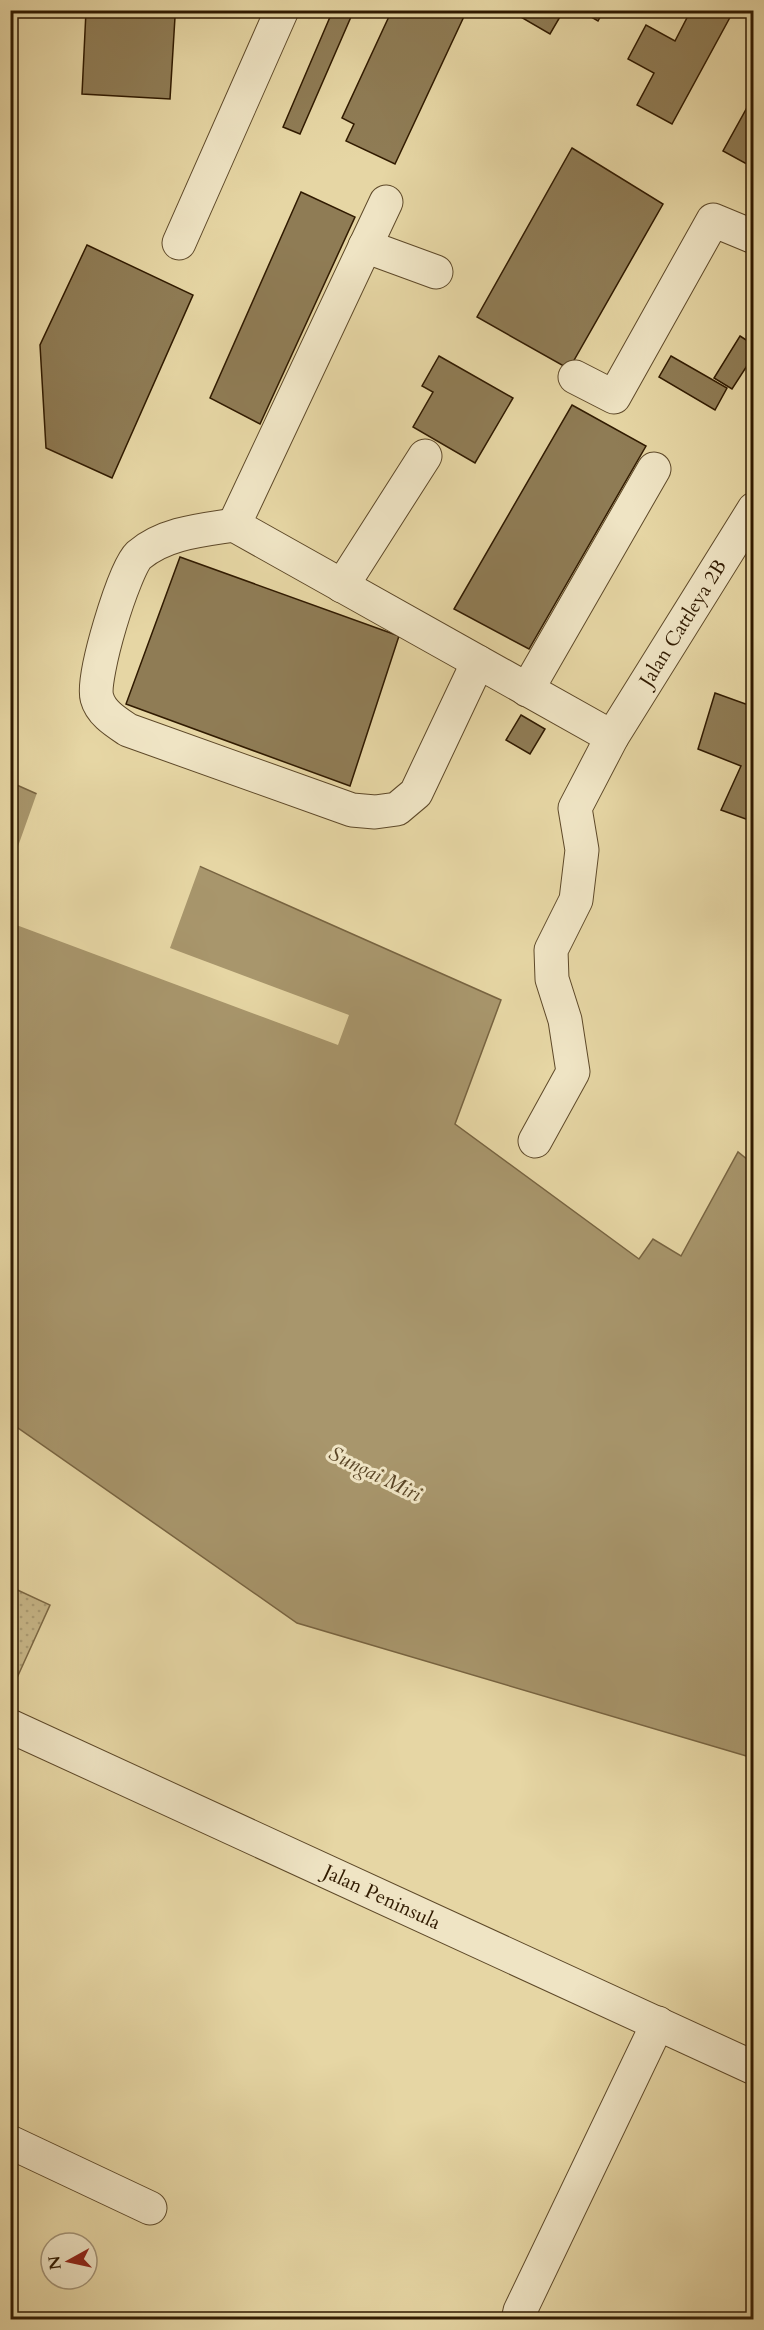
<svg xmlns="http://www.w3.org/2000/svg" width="764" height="2330" font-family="Cardo,serif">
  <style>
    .park { fill: url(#park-dots); stroke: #7c6844; stroke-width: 1.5 }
    .water { fill: #a8966c; stroke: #786441; stroke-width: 1.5 }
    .pier { fill: #e6d6a4 }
    .building { fill: #8f7c55; stroke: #301a00; stroke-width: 1.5 }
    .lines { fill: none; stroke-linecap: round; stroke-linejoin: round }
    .minor-casing { stroke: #5e4929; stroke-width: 35 }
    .minor { stroke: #efe4c4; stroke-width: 33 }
    .labels { text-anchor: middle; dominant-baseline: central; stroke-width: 6; stroke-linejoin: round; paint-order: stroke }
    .street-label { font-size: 20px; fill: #301a00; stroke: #efe4c4 }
    .water-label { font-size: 21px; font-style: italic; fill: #5a4526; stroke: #efe4c4 }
  </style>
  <defs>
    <pattern id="park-dots" width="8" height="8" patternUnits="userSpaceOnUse" patternTransform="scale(1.5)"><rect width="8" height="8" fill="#c7b688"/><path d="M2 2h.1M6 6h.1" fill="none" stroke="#ab9c74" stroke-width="1.8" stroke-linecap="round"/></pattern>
  </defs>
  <rect width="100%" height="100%" fill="#e6d6a4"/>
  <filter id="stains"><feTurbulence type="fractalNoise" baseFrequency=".00333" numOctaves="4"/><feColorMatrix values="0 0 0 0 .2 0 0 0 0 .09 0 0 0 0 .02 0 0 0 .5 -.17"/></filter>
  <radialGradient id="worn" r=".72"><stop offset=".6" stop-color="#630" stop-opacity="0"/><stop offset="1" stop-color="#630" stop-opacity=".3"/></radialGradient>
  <path class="park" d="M11,1587L50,1605L11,1691Z"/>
  <path class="water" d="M10,782L501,1000L455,1124L639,1259L653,1239L681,1256L738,1152L753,1164V1758L297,1623L11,1423Z"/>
  <path class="pier" d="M38,790L201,863L170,948L349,1015L338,1045L11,923V866Z"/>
  <g class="building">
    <path d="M333,10H354L300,134L283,127Z"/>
    <path d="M392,10H467L395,164L346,141L354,124L342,118Z"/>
    <path d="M522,10H564L550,34L519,16Z"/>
    <path d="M579,10H604L598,21Z"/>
    <path d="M691,10H734L672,124L637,105L654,73L628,59L646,25L675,41Z"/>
    <path d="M86,11L175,17L170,99L82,94Z"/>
    <path d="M754,95V168L723,151Z"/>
    <path d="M572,148L663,204L569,369L477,317Z"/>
    <path d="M301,192L355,217L260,424L210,398Z"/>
    <path d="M87,245L193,295L112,478L46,448L40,345Z"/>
    <path d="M740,336L754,345V355L732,389L714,378Z"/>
    <path d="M439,356L513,398L475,463L413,427L433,392L422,386Z"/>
    <path d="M671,356L727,388L715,410L659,377Z"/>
    <path d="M572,405L646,446L529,649L454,609Z"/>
    <path d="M180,557L399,636L350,786L126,704Z"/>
    <path d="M715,693L754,707V822L721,810L741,766L698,749Z"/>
    <path d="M521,715L545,729L530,754L506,740Z"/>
  </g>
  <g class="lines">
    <g class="minor-casing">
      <g id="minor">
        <path d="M386,202L234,525L612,737"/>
        <path d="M179,243L282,10"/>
        <path d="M365,246L436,272"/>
        <path d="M575,377L614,397L713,220L754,237"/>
        <path d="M234,525C202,530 165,533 139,555C124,569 91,678 97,698C101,713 116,722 128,730L352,810L375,812L397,809L416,793L478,662"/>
        <path d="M342,586L425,456"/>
        <path d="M527,690L654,469"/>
        <path d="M535,1141L573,1072L565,1020L552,979L551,950L576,900L582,850L575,808L612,737L754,509"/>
        <path d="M10,1726L754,2068"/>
        <path d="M10,2142L150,2208"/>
        <path d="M518,2320L520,2311L658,2023"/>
      </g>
    </g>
    <use href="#minor" class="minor"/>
  </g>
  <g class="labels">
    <g class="street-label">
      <text transform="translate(683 623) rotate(-58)">Jalan Cattleya 2B</text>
      <text transform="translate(382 1897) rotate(25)">Jalan Peninsula</text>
    </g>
    <g class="water-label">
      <text transform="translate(375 1474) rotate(26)">Sungai Miri</text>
    </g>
  </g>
  <rect width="764" height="2330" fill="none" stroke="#e6d6a4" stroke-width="36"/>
  <rect x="12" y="12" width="740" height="2306" fill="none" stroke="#301a00" stroke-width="3"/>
  <rect x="18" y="18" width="728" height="2294" fill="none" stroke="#301a00" stroke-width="1.5"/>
  <g transform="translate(69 2261) rotate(262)"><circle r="28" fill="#efe4c4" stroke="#a39376" stroke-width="1.5"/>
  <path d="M0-4.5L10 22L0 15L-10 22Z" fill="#8f2418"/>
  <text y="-9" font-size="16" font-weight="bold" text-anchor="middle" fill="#301a00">N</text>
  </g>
  <rect width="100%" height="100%" filter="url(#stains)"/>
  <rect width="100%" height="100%" fill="url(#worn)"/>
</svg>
